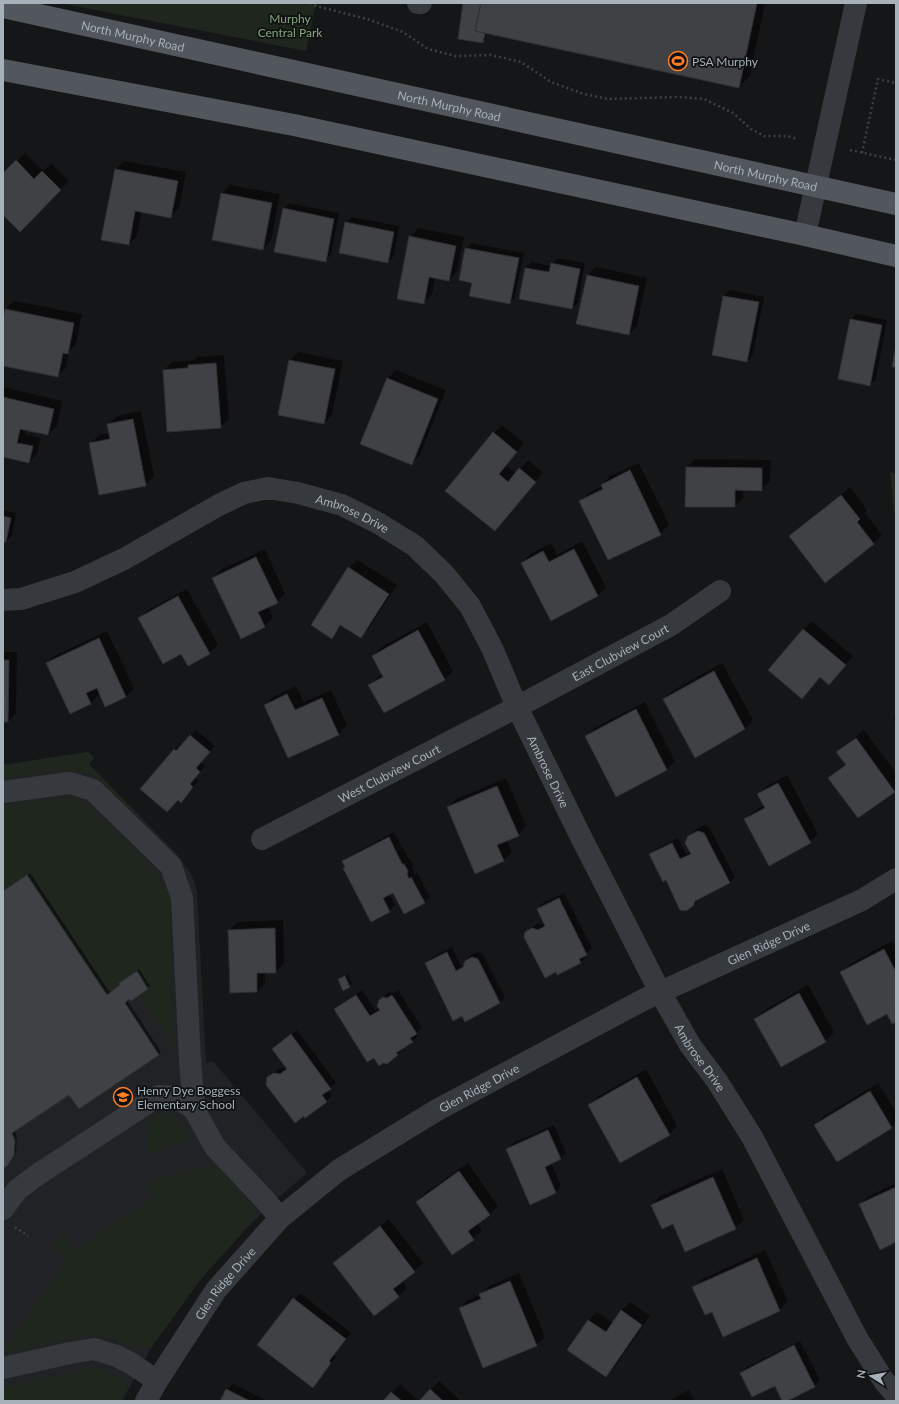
<svg xmlns="http://www.w3.org/2000/svg" width="899" height="1404" font-family="Lato,sans-serif">
  <style>
    .built { fill: #212225 }
    .green { fill: #1e261d }
    .shadow { fill: #0007 }
    .building { fill: #3f4145; stroke: #2f3034 }
    .lines { fill: none; stroke-linecap: round; stroke-linejoin: round }
    .path { stroke: #3c4044; stroke-width: 2.5; stroke-dasharray: 2 3; stroke-linecap: butt }
    .minor { stroke: #36393d; stroke-width: 22 }
    .major { stroke: #52575d; stroke-width: 22 }
    .labels { text-anchor: middle; dominant-baseline: central; stroke-width: 3.5; stroke-linejoin: round; paint-order: stroke }
    .park-label { font-size: 12px; fill: #84a67b; stroke: #101113 }
    .street-label { font-size: 12px; fill: #a6b1b9; stroke: #101113 }
    .poi-label { font-size: 12px; fill: #a6b1b9; stroke: #101113; text-anchor: start }
  </style>
  <rect width="100%" height="100%" fill="#151618"/>
  <path class="built" d="M88,752L94,758L89,764L177,854L190,872L194,880L197,892L206,1063L213,1061L307,1173L271,1204L247,1228L200,1280L153,1345L122,1401H3V765Z"/>
  <g class="green">
    <path d="M59,3H316L306,51Z"/>
    <path d="M890,472L896,474V529Z"/>
    <path d="M88,752L94,758L89,764L153,830L102,784C97,779 90,775 83,773C63,766 25,775 3,779V765Z"/>
    <path d="M65,796L78,798L87,805L129,844L154,871L166,887L169,896L170,913L175,1050L139,995L148,989L137,971L119,983L120,985L107,995L3,891V805Z"/>
    <path d="M161,1113C175,1114 190,1123 190,1139L188,1141L149,1153C141,1140 157,1133 146,1119L154,1114Z"/>
    <path d="M209,1165H214L219,1168L254,1207L255,1215L254,1219L200,1280L153,1345C138,1355 123,1342 109,1338C100,1335 92,1336 83,1336L3,1354V1340L10,1343L67,1258L54,1249C53,1244 59,1236 63,1234L66,1236L75,1249L155,1196L146,1184L147,1181Z"/>
    <path d="M93,1367L108,1371L126,1380L127,1387L122,1401H3V1387Z"/>
  </g>
  <g class="shadow">
    <path d="M464,3H765L750,76L739,87L486,33L485,39L483,42Z"/>
    <path d="M25,153L43,171L51,163L69,181L20,231L3,213V175Z"/>
    <path d="M124,161L186,172L179,208L170,217L142,211L137,236L129,244L102,239L116,169Z"/>
    <path d="M230,185L280,194L271,240L263,249L222,193Z"/>
    <path d="M289,203L339,213L331,255L325,261L284,209Z"/>
    <path d="M352,217L399,226L394,256L388,262L346,223Z"/>
    <path d="M418,228L464,237L457,271L449,280L435,277L432,295L423,303L410,237Z"/>
    <path d="M472,243L524,253L515,297L509,303L473,282L466,249Z"/>
    <path d="M558,258L585,263L578,303L572,308L520,298L526,268L532,262L551,266L552,264Z"/>
    <path d="M596,267L647,278L637,326L629,334L588,275Z"/>
    <path d="M730,290L764,297L753,355L747,361L713,354L724,296Z"/>
    <path d="M14,301L82,314L76,344L69,351L66,368L57,376L3,365V324L6,309Z"/>
    <path d="M856,314L887,320L876,379L870,385L851,320Z"/>
    <path d="M298,352L343,361L332,415L324,423L290,361Z"/>
    <path d="M224,355L229,419L220,427L164,370L172,362L193,360L197,357Z"/>
    <path d="M396,370L446,390L420,455L411,464L361,443L388,378Z"/>
    <path d="M3,387L62,401L57,426L48,434L26,429L25,434L41,438L37,454L29,462L3,456Z"/>
    <path d="M141,411L154,476L145,485L90,444L99,435L110,433L108,424L117,416Z"/>
    <path d="M502,425L524,443L506,465L516,474L528,460L543,473L503,522L495,530L494,433Z"/>
    <path d="M695,459L771,460L770,481L762,490L743,489V498L735,506L687,467Z"/>
    <path d="M639,463L669,525L660,534L581,501L589,493L602,486V485L610,476Z"/>
    <path d="M850,487L867,510L865,513L882,535L873,543L825,581L790,536L799,528Z"/>
    <path d="M3,510L16,513L12,536L6,541H3Z"/>
    <path d="M582,541L606,587L598,596L522,563L530,554L551,543L557,555Z"/>
    <path d="M265,549L285,594L277,602L268,607L273,618L264,626L213,578L222,569Z"/>
    <path d="M357,560L397,585L369,628L361,637L342,625L331,637L349,568Z"/>
    <path d="M187,589L218,645L209,653H181L140,618L148,610Z"/>
    <path d="M812,621L853,656L829,683L821,676L804,630Z"/>
    <path d="M427,622L453,671L445,679L384,712L370,685L378,677L383,674L373,656L381,647Z"/>
    <path d="M107,631L134,688L126,697L100,693L91,703L70,713L47,663L56,655Z"/>
    <path d="M3,652H17L16,713L8,721H3Z"/>
    <path d="M722,663L753,720L745,729L664,699L672,691Z"/>
    <path d="M296,686L304,702L331,690L347,725L338,734L288,757L265,705L273,697Z"/>
    <path d="M645,702L675,761L667,769L617,796L586,737L594,728Z"/>
    <path d="M896,716V722L893,719Z"/>
    <path d="M196,730L215,746L200,762L205,766L195,778L198,781L186,796L178,799L141,789L175,749L180,744L182,745Z"/>
    <path d="M864,730L896,773V789L858,817L830,778L846,764L837,752L846,744Z"/>
    <path d="M787,775L818,834L810,842L745,819L754,811L764,805L759,794L767,786Z"/>
    <path d="M506,778L526,826L518,835L507,840L512,852L504,860L448,808L456,799Z"/>
    <path d="M704,825L709,827L735,877L729,883L699,898L693,906L666,879L650,854L656,849L678,838L686,854L691,852L689,836L695,830Z"/>
    <path d="M394,832L408,858L410,859L413,865L412,868L415,874L417,872L430,897L424,903L394,892L389,894L395,905L390,911L371,921L344,868L346,866L344,861L349,856Z"/>
    <path d="M30,873L110,993L121,985L122,981L139,969L150,986L131,1000L130,998L127,1000L161,1052L158,1054L69,1093L15,1130L17,1138L16,1151L13,1158L3,1168V891Z"/>
    <path d="M564,893L592,948L585,955L586,957L580,963L526,932L538,923L546,925L538,909L543,903Z"/>
    <path d="M283,920L284,963L276,972H265V983L257,991L229,931L237,922Z"/>
    <path d="M892,941L896,948V1021L841,972L850,964Z"/>
    <path d="M452,947L461,966L465,964L466,961L471,955L478,952L483,954L505,997L500,1003L426,964L431,958Z"/>
    <path d="M348,974L352,984L344,989L339,980Z"/>
    <path d="M808,985L834,1032L826,1041L781,1066L755,1019L763,1011Z"/>
    <path d="M362,990L376,1011L380,1008V1000L386,994L390,992L394,993L398,990L422,1028L416,1033L418,1036L412,1042L402,1048L403,1049L391,1061L335,1009L341,1004Z"/>
    <path d="M297,1030L336,1083L328,1090L332,1096L326,1101L268,1078L280,1068L288,1069L273,1049Z"/>
    <path d="M646,1069L677,1126L669,1135L589,1106L597,1097Z"/>
    <path d="M878,1083L896,1112V1123L892,1128L815,1125L824,1116Z"/>
    <path d="M554,1125L566,1153L561,1159L551,1163L561,1186L556,1192L531,1203L507,1149L513,1143Z"/>
    <path d="M468,1163L498,1206L489,1215L477,1223L482,1230L473,1239L417,1202L425,1193Z"/>
    <path d="M722,1169L744,1220L735,1228L652,1205L660,1196Z"/>
    <path d="M896,1183V1241L860,1204L869,1196Z"/>
    <path d="M389,1219L423,1263L402,1281L407,1288L398,1296L374,1314L335,1263L343,1254Z"/>
    <path d="M765,1250L788,1301L780,1310L723,1336L712,1310L694,1288L702,1279Z"/>
    <path d="M519,1273L545,1337L536,1345L460,1308L468,1300L480,1295L489,1286Z"/>
    <path d="M300,1293L351,1333L334,1355L336,1357L318,1381L259,1345Z"/>
    <path d="M630,1302L650,1316L614,1368L606,1376L569,1350L589,1320L597,1312L613,1323L622,1310Z"/>
    <path d="M800,1341L820,1380L814,1386L783,1401L775,1384L741,1373L747,1367Z"/>
    <path d="M439,1381L461,1401H421Z"/>
    <path d="M233,1384L265,1400L264,1401H221L227,1389Z"/>
    <path d="M400,1384L419,1401H385Z"/>
    <path d="M689,1390L695,1401H668Z"/>
  </g>
  <g class="building">
    <path d="M463,3H481L475,31L485,33L483,43L458,39Z"/>
    <path d="M481,3H757L739,88L475,31Z"/>
    <path d="M16,160L34,179L42,171L61,190L20,232L3,215V173Z"/>
    <path d="M115,169L178,181L171,218L135,211L129,245L101,240Z"/>
    <path d="M221,193L272,203L263,250L212,240Z"/>
    <path d="M283,208L334,219L326,262L274,252Z"/>
    <path d="M345,222L394,232L388,263L339,253Z"/>
    <path d="M409,236L456,246L449,281L429,277L424,304L397,299Z"/>
    <path d="M465,248L519,258L510,304L469,296L472,283L459,280Z"/>
    <path d="M551,263L580,269L572,309L519,299L525,268L549,272Z"/>
    <path d="M587,275L639,286L629,335L576,324Z"/>
    <path d="M723,296L759,302L747,362L712,355Z"/>
    <path d="M5,309L74,323L68,354L63,353L58,377L3,366V319Z"/>
    <path d="M850,319L882,325L870,386L838,379Z"/>
    <path d="M896,346V367H892Z"/>
    <path d="M289,360L335,369L324,424L278,415Z"/>
    <path d="M216,363L221,428L167,432L163,370L188,368V365Z"/>
    <path d="M387,378L438,399L412,465L360,444Z"/>
    <path d="M3,397L54,409L48,435L20,429L17,443L33,446L29,463L3,457Z"/>
    <path d="M133,419L146,486L99,495L89,443L110,439L107,424Z"/>
    <path d="M493,432L517,452L499,474L508,482L519,468L536,482L495,531L445,491Z"/>
    <path d="M686,467L762,468V491L735,490V507H685Z"/>
    <path d="M630,470L661,535L608,560L579,501L603,489L601,485Z"/>
    <path d="M841,495L860,519L857,522L874,544L825,583L789,536Z"/>
    <path d="M3,516L11,518L6,542H3Z"/>
    <path d="M574,549L598,596L551,621L521,563L543,551L549,562Z"/>
    <path d="M256,557L278,603L258,612L265,627L241,639L212,578Z"/>
    <path d="M348,567L389,594L361,638L340,625L332,639L311,625Z"/>
    <path d="M178,596L210,654L188,666L181,654L163,664L138,618Z"/>
    <path d="M803,629L846,665L829,685L820,677L802,699L768,670Z"/>
    <path d="M418,630L445,680L384,713L368,685L383,677L372,656Z"/>
    <path d="M99,638L126,697L105,707L97,688L86,693L91,704L70,714L46,663Z"/>
    <path d="M3,660H9L8,722H3Z"/>
    <path d="M714,671L745,729L695,758L663,699Z"/>
    <path d="M287,694L295,710L322,698L339,735L288,758L264,705Z"/>
    <path d="M636,709L667,770L616,797L585,736Z"/>
    <path d="M190,735L210,752L196,768L200,772L190,784L193,787L181,803L178,800L167,812L140,789L174,749L176,751Z"/>
    <path d="M856,738L895,792L858,818L828,778L846,765L836,752Z"/>
    <path d="M778,783L811,843L769,866L744,819L765,808L757,794Z"/>
    <path d="M497,786L519,836L497,845L504,861L475,874L447,807Z"/>
    <path d="M698,831L704,833L730,883L695,901L693,906L686,911L680,910L666,880L663,882L649,854L672,843L680,859L691,854L685,843L688,836Z"/>
    <path d="M389,837L402,864H404L408,871L407,874L409,879L411,877L425,903L404,914L393,893L383,898L390,912L371,922L343,868L345,867L342,861Z"/>
    <path d="M27,875L107,995L120,985L119,983L137,971L148,989L131,1001L129,999L125,1003L159,1055L79,1109L69,1095L12,1133L15,1141L14,1155L8,1165L3,1169V891Z"/>
    <path d="M559,898L587,955L579,959L581,963L557,975L556,972L545,978L524,937L525,932L532,928L538,930L545,926L537,909Z"/>
    <path d="M275,928L276,973H257V992L230,993L228,930Z"/>
    <path d="M884,949L896,972V1022L892,1024L887,1014L867,1025L840,972Z"/>
    <path d="M447,952L456,971L463,967L465,961L472,957L478,959L500,1003L465,1022L462,1016L453,1021L425,963Z"/>
    <path d="M345,976L350,987L343,991L338,979Z"/>
    <path d="M799,993L826,1042L781,1067L754,1019Z"/>
    <path d="M356,995L370,1016L380,1010L377,1006L379,1000L383,997L387,998L392,995L417,1034L410,1038L413,1042L396,1053L398,1055L387,1064L383,1063L379,1066L374,1058L367,1062L334,1009Z"/>
    <path d="M291,1034L331,1089L322,1095L327,1102L305,1118L304,1116L295,1123L266,1085L267,1077L274,1073L280,1074L287,1069L272,1049Z"/>
    <path d="M637,1077L670,1135L620,1163L588,1105Z"/>
    <path d="M870,1091L892,1128L837,1162L814,1125Z"/>
    <path d="M548,1130L561,1159L545,1167L556,1193L530,1205L506,1149Z"/>
    <path d="M459,1171L490,1215L468,1231L474,1240L452,1255L416,1202Z"/>
    <path d="M713,1177L736,1229L685,1252L673,1224L662,1229L651,1205Z"/>
    <path d="M896,1187V1242L880,1250L859,1204Z"/>
    <path d="M380,1226L415,1272L393,1289L399,1297L374,1316L333,1263Z"/>
    <path d="M757,1258L780,1311L723,1337L712,1312L705,1315L692,1287Z"/>
    <path d="M510,1281L537,1346L483,1368L459,1308L481,1299L479,1294Z"/>
    <path d="M293,1298L346,1339L329,1361L331,1363L313,1388L257,1345Z"/>
    <path d="M621,1310L642,1325L606,1377L567,1350L588,1320L606,1332Z"/>
    <path d="M794,1345L815,1387L787,1401H782L775,1386L752,1397L740,1373Z"/>
    <path d="M226,1389L250,1401H220Z"/>
    <path d="M430,1389L443,1401H419Z"/>
    <path d="M391,1392L402,1401H383Z"/>
  </g>
  <g class="lines">
    <g class="path">
      <path d="M310,3L316,6L367,19L403,32L428,49L455,56L491,55L521,62L551,82L584,94L608,99L678,97L704,99L733,113L751,129L764,136H787L797,139"/>
      <path d="M850,150L896,160"/>
      <path d="M862,153L878,79L896,83"/>
      <path d="M15,1227L28,1236"/>
    </g>
    <g class="minor">
      <path d="M418,3H421"/>
      <path d="M805,235L856,3"/>
      <path id="s1" d="M3,600L21,599L75,582L124,559L219,505L244,493L268,488L298,493L342,505L378,523L415,546L444,574L470,606L492,648L517,707L581,837L660,992L690,1045L717,1081L752,1137L857,1338L884,1381L896,1395"/>
      <path d="M3,792L70,783L93,790L171,866L182,898L190,1060L194,1109"/>
      <path id="s2" d="M262,839L517,707L671,625L720,591"/>
      <path d="M3,1209L17,1190L37,1175L158,1096L176,1097L194,1109L215,1147L265,1200L280,1218"/>
      <path d="M3,1368L70,1353L94,1349L117,1356L132,1364L157,1381"/>
      <path id="s3" d="M146,1401L157,1381L216,1290L280,1218L339,1170L437,1110L643,1000L862,900L896,879"/>
    </g>
    <g class="major">
      <path id="s4" d="M3,7L896,204"/>
      <path d="M3,70L294,125L805,235L896,256"/>
    </g>
  </g>
  <defs>
    <g id="stadium-ring" transform="scale(1)"><circle r="9.5" fill="#101113" stroke="#ff7e26" stroke-width="1.5"/><path d="M0-5a6.5 5 0 1 0 0 10a6.5 5 0 1 0 0-10ZM-3.5-1.8h7v3.6h-7Z" fill="#ff7e26"/></g>
    <g id="school-ring" transform="scale(1)"><circle r="9.5" fill="#101113" stroke="#ff7e26" stroke-width="1.5"/><path d="M0-5L7-2L0 1L-7-2ZM-4 1L0 2.5L4 1V4Q0 6-4 4Z" fill="#ff7e26"/></g>
  </defs>
  <g fill-rule="evenodd">
    <use href="#stadium-ring" x="678" y="61"/>
    <use href="#school-ring" x="123" y="1097"/>
  </g>
  <g class="labels">
    <g class="park-label">
      <text x="290" y="18">Murphy<tspan x="290" dy="14">Central Park</tspan></text>
    </g>
    <g class="street-label">
      <text stroke="none"><textPath href="#s4" startOffset="133">North Murphy Road</textPath></text>
      <text stroke="none"><textPath href="#s4" startOffset="457">North Murphy Road</textPath></text>
      <text stroke="none"><textPath href="#s4" startOffset="781">North Murphy Road</textPath></text>
      <text stroke="none"><textPath href="#s1" startOffset="379">Ambrose Drive</textPath></text>
      <text stroke="none"><textPath href="#s2" startOffset="404">East Clubview Court</textPath></text>
      <text stroke="none"><textPath href="#s1" startOffset="715">Ambrose Drive</textPath></text>
      <text stroke="none"><textPath href="#s2" startOffset="143">West Clubview Court</textPath></text>
      <text stroke="none"><textPath href="#s3" startOffset="790">Glen Ridge Drive</textPath></text>
      <text stroke="none"><textPath href="#s1" startOffset="1039">Ambrose Drive</textPath></text>
      <text stroke="none"><textPath href="#s3" startOffset="466">Glen Ridge Drive</textPath></text>
      <text stroke="none"><textPath href="#s3" startOffset="142">Glen Ridge Drive</textPath></text>
    </g>
    <g class="poi-label">
      <text x="692" y="61">PSA Murphy</text>
      <text x="137" y="1090">Henry Dye Boggess<tspan x="137" dy="14">Elementary School</tspan></text>
    </g>
  </g>
  <rect width="899" height="1404" fill="none" stroke="#a6b1b9" stroke-width="8"/>
  <g transform="translate(871 1376) rotate(281)" stroke="#101113" stroke-width="3" paint-order="stroke">
  <path d="M0-3L7 15L0 10L-7 15Z" fill="#a6b1b9"/>
  <text y="-6" font-size="11" font-weight="bold" text-anchor="middle" fill="#a6b1b9">N</text>
  </g>
</svg>
